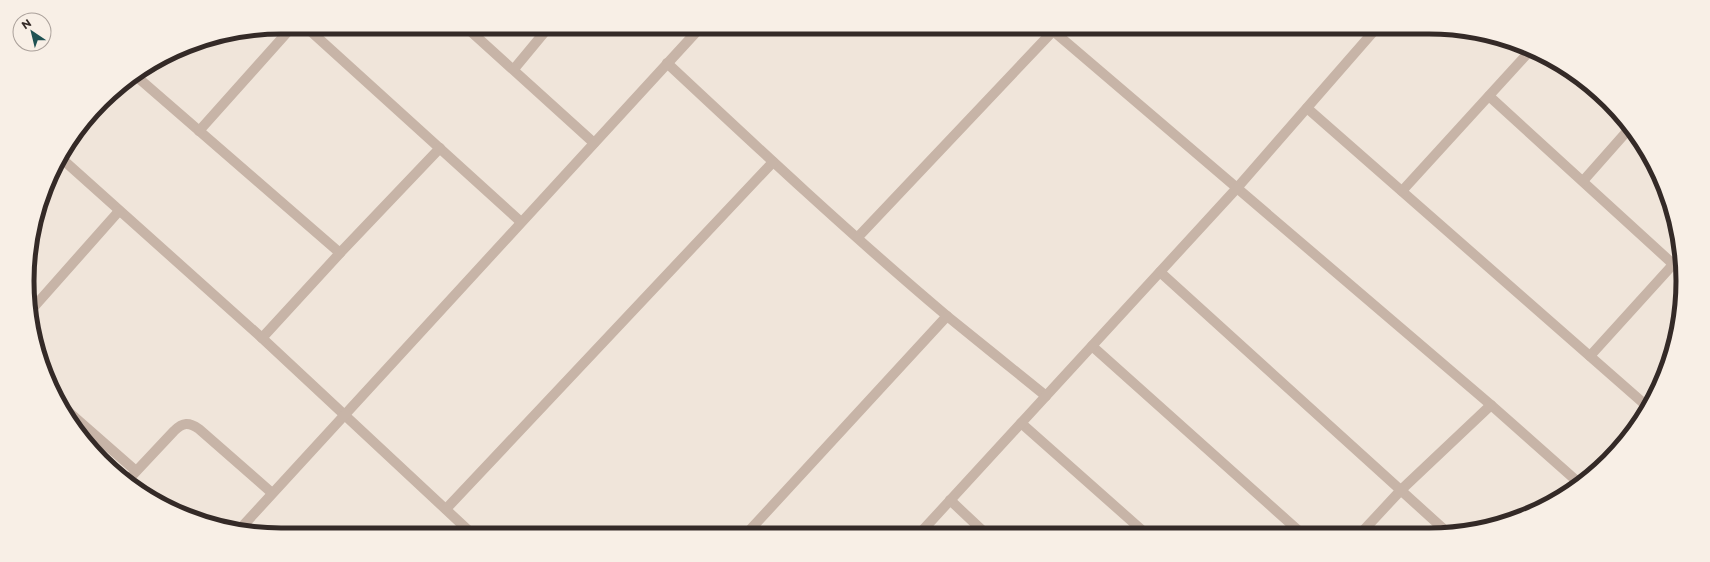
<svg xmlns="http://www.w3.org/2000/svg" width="1710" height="562" font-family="Montserrat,sans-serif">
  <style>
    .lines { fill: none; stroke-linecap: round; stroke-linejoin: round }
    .minor { stroke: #c7b4a7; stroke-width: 10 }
    .rim { fill: none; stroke: #342a27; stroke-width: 5 }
  </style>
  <rect width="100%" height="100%" fill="#f0e5da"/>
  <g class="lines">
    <g class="minor">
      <path d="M306,27L521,222"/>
      <path d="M467,28L594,143"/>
      <path d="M1052,30L1491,405L1579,483"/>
      <path d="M667,63C759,149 851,235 947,316C980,343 1013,369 1046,396"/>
      <path d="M514,69L548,28"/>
      <path d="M136,76L340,253"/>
      <path d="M1489,96L1673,264"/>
      <path d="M1307,108L1649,408"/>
      <path d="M199,131L292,27"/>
      <path d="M61,158L262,338L469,531"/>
      <path d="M1583,181L1629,129"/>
      <path d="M1402,191L1528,53"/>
      <path d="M858,237L1053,31"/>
      <path d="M1160,272L1448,533"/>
      <path d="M33,308L119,211"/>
      <path d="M262,338L340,253L440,148"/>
      <path d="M1092,346L1300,532"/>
      <path d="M1590,356L1678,259"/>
      <path d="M63,407L136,471"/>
      <path d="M1021,423L1144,532"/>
      <path d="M128,480L174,431C183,422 189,422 199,429L272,493"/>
      <path d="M950,500L984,532"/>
      <path d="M446,509L773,162"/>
      <path d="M239,530L699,29"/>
      <path d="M749,531L947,316"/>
      <path d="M921,532L1237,188L1374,31"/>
      <path d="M1361,533L1401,490L1491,405"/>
    </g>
  </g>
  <path d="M0 0H1710V562H0ZM281 34H1429A247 247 0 0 1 1676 281V281A247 247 0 0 1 1429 528H281A247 247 0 0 1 34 281V281A247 247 0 0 1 281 34Z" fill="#f8efe6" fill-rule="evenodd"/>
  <path class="rim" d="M281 34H1429A247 247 0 0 1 1676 281V281A247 247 0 0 1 1429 528H281A247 247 0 0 1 34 281V281A247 247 0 0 1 281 34Z"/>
  <g transform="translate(32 32) rotate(325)"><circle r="19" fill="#f8efe6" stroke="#aaa09a"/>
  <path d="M0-3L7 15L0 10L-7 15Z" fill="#1f5253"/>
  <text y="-6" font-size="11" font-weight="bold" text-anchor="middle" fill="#342a27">N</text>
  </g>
</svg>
